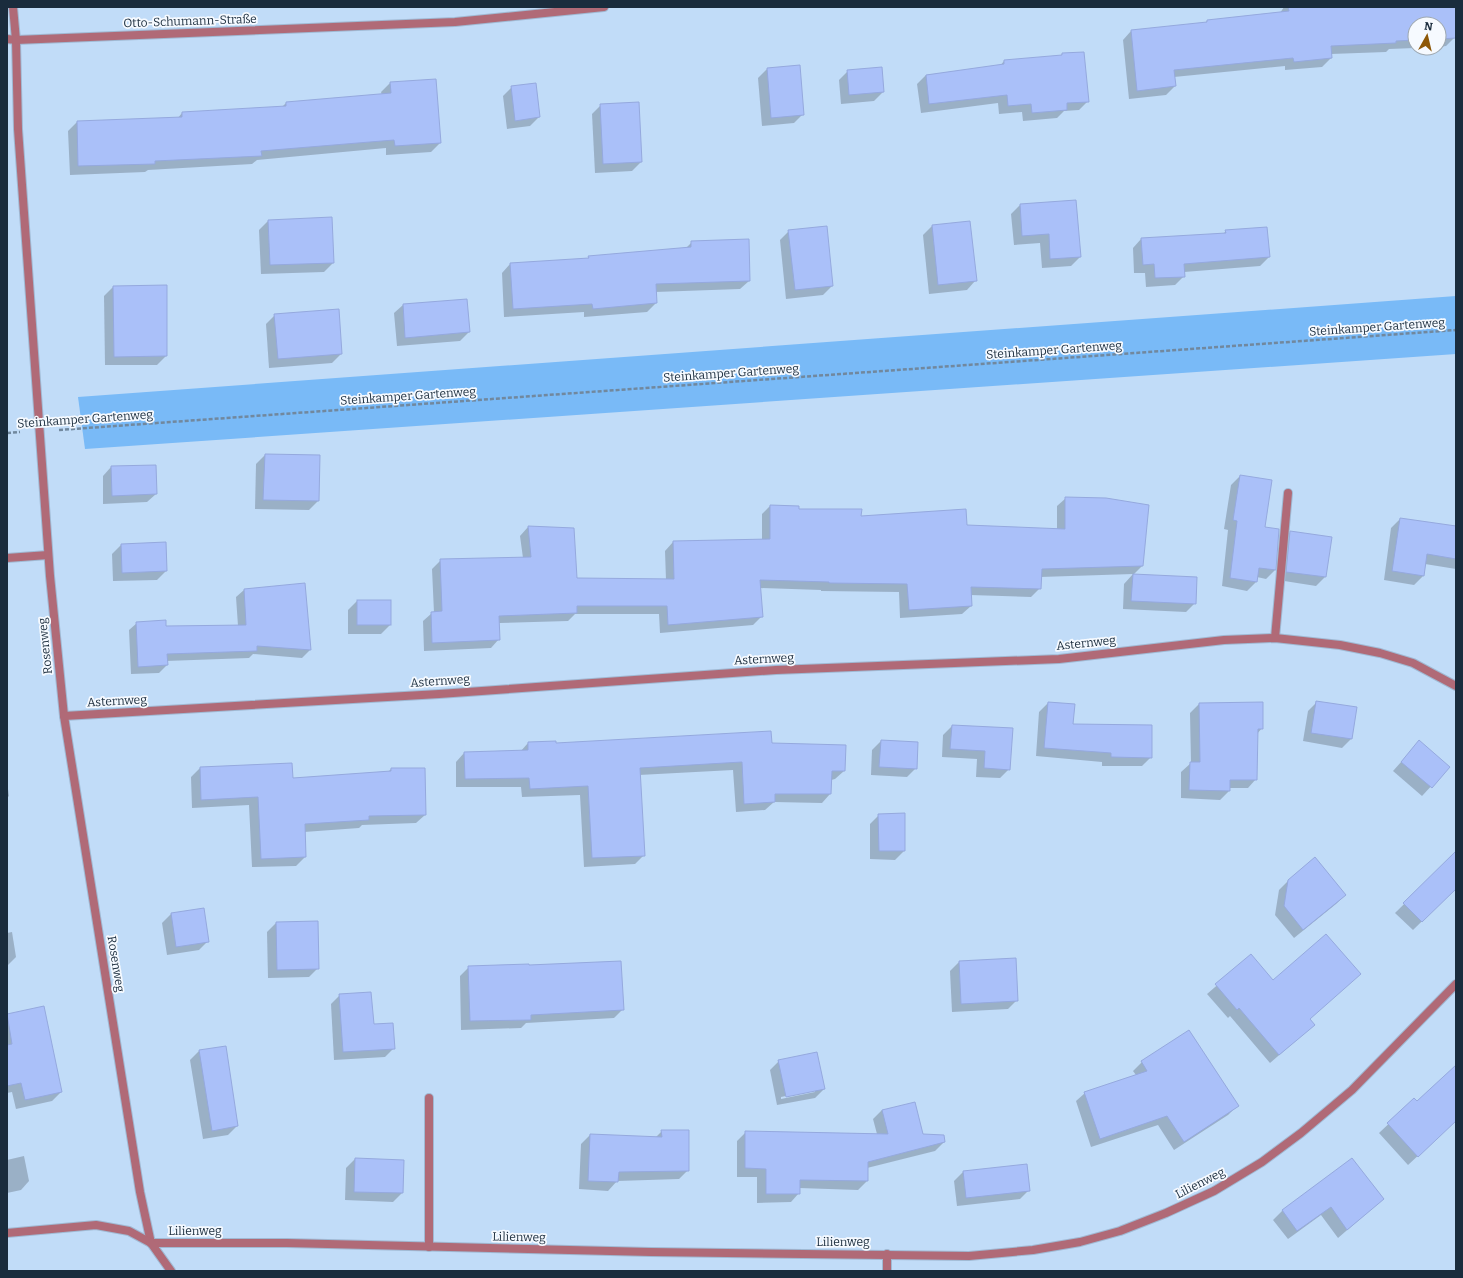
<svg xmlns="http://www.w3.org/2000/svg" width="1463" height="1278" font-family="Bitter,serif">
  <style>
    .green { fill: #79baf7 }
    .shadow { fill: #0003; fill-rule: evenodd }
    .building { fill: #aac0f9; stroke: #95a9de }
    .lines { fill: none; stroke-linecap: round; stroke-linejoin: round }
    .service-casing { stroke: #a0b9d3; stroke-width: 10 }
    .minor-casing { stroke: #a0b9d3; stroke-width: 10 }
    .tertiary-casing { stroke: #a0b9d3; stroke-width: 10 }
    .path { stroke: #71889e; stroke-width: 2.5; stroke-dasharray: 4 2; stroke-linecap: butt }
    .service { stroke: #b06a77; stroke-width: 8 }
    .minor { stroke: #b06a77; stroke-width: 8 }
    .tertiary { stroke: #b06a77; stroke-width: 8 }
    .labels { text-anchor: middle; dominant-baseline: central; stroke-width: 3.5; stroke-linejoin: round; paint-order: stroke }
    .street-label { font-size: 12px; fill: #1a2c3d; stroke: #f6faff }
  </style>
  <rect width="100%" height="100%" fill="#c1dcf8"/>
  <path class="green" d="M1456,296V354L85,449L78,397Z"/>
  <g class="shadow">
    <path d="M1284,7H1455V37L1446,46L1439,47V24H1415V48L1389,49L1386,52L1331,54V58L1322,67L1285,70V66L1174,77L1175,86L1166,95L1129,99L1123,40L1131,31L1205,23L1207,21L1280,13Z"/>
    <path d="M1062,54L1088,101L1079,110L1064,111L1057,118L1023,121L1022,112L999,114L998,103L921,113L917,84L926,75L1000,66L1004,61L1060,56Z"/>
    <path d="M767,69L803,114L794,123L762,126L758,78Z"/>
    <path d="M848,71L883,92L874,101L841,104L839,80Z"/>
    <path d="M390,83L440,143L431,152L386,155V148L257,160L252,164L148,170L145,172L70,175L68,131L77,122L177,119L182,113L282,107L286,103L382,95L381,92Z"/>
    <path d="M512,87L539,117L530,126L507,129L503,96Z"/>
    <path d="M601,105L641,162L632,171L595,173L592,114Z"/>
    <path d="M1020,205L1080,257L1071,266L1042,268L1040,243L1014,245L1011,214Z"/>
    <path d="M268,221L333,263L324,272L261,274L259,230Z"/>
    <path d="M969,222L975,281L967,290L929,294L923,235L932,226Z"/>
    <path d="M789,231L832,286L823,295L786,299L780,240Z"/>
    <path d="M1226,231L1269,257L1260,266L1184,272V276L1175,285L1146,287L1145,273H1134L1133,248L1141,239L1223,234Z"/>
    <path d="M692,242L749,281L740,289L655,292L656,303L647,312L584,317V312L504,317L502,273L510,264L586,260L589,257L686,248Z"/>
    <path d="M166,286V356L157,365H105L104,296L113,287Z"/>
    <path d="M403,305L469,332L460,341L397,346L394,313Z"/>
    <path d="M275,315L341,354L332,363L269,368L266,324Z"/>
    <path d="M265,455L319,456L318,501L309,510L255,509L256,464Z"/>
    <path d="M111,467L156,494L147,502L103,504V476Z"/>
    <path d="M1240,476L1264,528L1275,570L1266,579L1257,577L1256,582L1247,591L1222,586L1228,530L1224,529L1231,485Z"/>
    <path d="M1066,498L1142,566L1133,575L1195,603L1186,612L1123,609L1124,584L1133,574L1040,577V588L1031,597L970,595L971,606L962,614L900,618L899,592L821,591V590L760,588L762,616L753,625L660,633L659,614H575L568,621L499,623V639L491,648L424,651L423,621L432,613H434L432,569L441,560L523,558L520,536L528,527L576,579L666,580L665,551L673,542L762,540V514L770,506L860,517L966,526L1057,530V506Z"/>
    <path d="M1400,519L1456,527V569L1425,564L1423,576L1414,585L1384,580L1391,528Z"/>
    <path d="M1290,532L1325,577L1316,586L1278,580L1282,541Z"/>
    <path d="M121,545L166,571L157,580L113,581L112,554Z"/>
    <path d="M304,584L310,650L302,658L253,654L249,658L166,661L167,665L159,673L131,674L129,630L137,623L165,627L238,626L236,597L244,590Z"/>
    <path d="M357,601H390V625L381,634H348V610Z"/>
    <path d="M1317,702L1356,708L1351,739L1342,748L1303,741L1308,711Z"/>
    <path d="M1048,703L1072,725L1151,757L1142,766H1102V762L1036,756L1039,712Z"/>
    <path d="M1199,704L1262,728L1257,734L1256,779L1248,788H1229V791L1220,800L1181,798V772L1191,763L1190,713Z"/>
    <path d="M952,726L1009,769L1000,778L976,777L977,759L942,757L943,735Z"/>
    <path d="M881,741L916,768L907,777L871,775L872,750Z"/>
    <path d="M1419,742L1449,767L1422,796L1393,771Z"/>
    <path d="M528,743L771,744L844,771L835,779L831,780L830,794L822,803L774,802L765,810L736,812L733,770L639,775L644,855L635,864L584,867L580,795L522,797L521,787H456V762L464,753L520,752Z"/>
    <path d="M200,768L292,779L388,772L391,769L425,815L416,823L362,825L359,828L304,832L305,857L296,866L252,867L249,805L192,808L191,777Z"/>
    <path d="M7,782L9,796L7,798Z"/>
    <path d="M879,815L904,851L895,860L870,859V824Z"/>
    <path d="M1456,853V888L1413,930L1395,913Z"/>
    <path d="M1289,880L1345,895L1336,904L1294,938L1275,915L1279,890Z"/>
    <path d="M203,909L208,941L199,950L167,955L162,923L171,914Z"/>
    <path d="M317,922L318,968L309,977L268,978L267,932L276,923Z"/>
    <path d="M12,932L16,957L7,966V933Z"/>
    <path d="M1251,956L1273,981L1360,974L1309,1019L1314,1025L1270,1063L1230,1016L1228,1018L1207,994Z"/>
    <path d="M959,962L1017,1000L1008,1009L952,1012L950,971Z"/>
    <path d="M528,965L623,1009L614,1018L526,1023L521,1028L461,1030L460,976L469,967Z"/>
    <path d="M340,995L373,1025L394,1048L385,1057L334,1060L331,1004Z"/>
    <path d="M43,1007L61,1092L52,1101L16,1109L12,1092L7,1093V1015Z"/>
    <path d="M199,1051L237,1126L228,1135L203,1139L190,1060Z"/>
    <path d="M779,1061L824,1089L815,1098L777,1105L770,1070ZM815,1090V1092L781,1099V1097Z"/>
    <path d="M1142,1062L1237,1106L1228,1115L1174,1150L1158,1125L1091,1147L1076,1101L1085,1093L1136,1075L1133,1071Z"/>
    <path d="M1456,1066V1105L1435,1140L1408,1165L1379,1133L1414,1100L1417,1102Z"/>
    <path d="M882,1110L922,1135L944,1142L935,1151L867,1168V1181L858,1190L799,1188V1193L791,1202L757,1203V1177H737V1141L746,1132L877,1134L873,1119Z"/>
    <path d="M662,1131L688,1170L679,1179L617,1181L608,1191L579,1189L581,1144L590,1135L655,1138Z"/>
    <path d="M24,1156L29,1181L21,1190L7,1193V1160Z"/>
    <path d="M355,1159L402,1193L393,1202L345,1200L346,1168Z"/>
    <path d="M1352,1159L1383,1199L1338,1238L1321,1215L1288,1239L1273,1220L1282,1211Z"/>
    <path d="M963,1172L1029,1190L1020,1199L957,1206L954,1181Z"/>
  </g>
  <g class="building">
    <path d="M1288,7H1456V38L1439,39V24H1415V40L1396,41V43L1331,46L1332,58L1294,62L1293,58L1174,70L1176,86L1137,91L1131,30L1207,22V20L1289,11Z"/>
    <path d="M1084,52L1089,102L1067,103V110L1032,113L1031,104L1008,106L1007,95L929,104L926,75L1004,64V60L1062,55V53Z"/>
    <path d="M800,65L804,115L771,118L767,68Z"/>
    <path d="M882,67L884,92L849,95L847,70Z"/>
    <path d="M436,79L441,143L395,146L394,140L261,151L262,156L155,161V164L78,166L77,121L182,117V112L286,106V102L391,93L390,82Z"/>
    <path d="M536,83L540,117L515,121L511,86Z"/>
    <path d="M639,102L642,162L603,164L600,104Z"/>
    <path d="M1076,200L1081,257L1050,259L1049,234L1022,236L1020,204Z"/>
    <path d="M332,217L334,263L270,265L268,220Z"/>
    <path d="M970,221L977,281L938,285L932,225Z"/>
    <path d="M827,226L833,286L795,290L788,230Z"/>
    <path d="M1267,227L1270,257L1184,264L1185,277L1155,278L1154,264L1143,265L1141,238L1226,233L1225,230Z"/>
    <path d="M749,239L750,281L656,284L657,303L593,309L592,304L513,309L510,263L589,258L588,256L691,247V241Z"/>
    <path d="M167,285V356L114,357L113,286Z"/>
    <path d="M467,299L470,332L405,338L403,304Z"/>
    <path d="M339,309L342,354L278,359L274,314Z"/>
    <path d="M265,454L320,455L319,501L263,500Z"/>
    <path d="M156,465L157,494L112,496L111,466Z"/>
    <path d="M1240,475L1272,480L1265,527L1279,529L1276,570L1259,568L1257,582L1230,578L1237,521L1233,520Z"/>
    <path d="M1065,497L1106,498L1149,505L1143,566L1042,569L1041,589L971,587L972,606L909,610L907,584L829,583V582L760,580L763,617L668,625L667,606H577V613L499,616L500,640L432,643L431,612L442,611L440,559L531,557L528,526L574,528L577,578L674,579L673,541L770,539V505L799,506V509H862L861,516L966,509L967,525L1065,529Z"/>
    <path d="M1400,518L1456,526V559L1427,554L1424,576L1392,571Z"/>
    <path d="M1290,531L1332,537L1326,577L1286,572Z"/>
    <path d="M166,542L167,571L122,573L121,544Z"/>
    <path d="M1133,574L1197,577L1196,604L1131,601Z"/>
    <path d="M305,583L311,650L257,646V651L167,654L168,665L138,667L136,622L166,620V626L246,625L244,589Z"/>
    <rect x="357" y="600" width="34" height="25"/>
    <path d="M1316,701L1357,707L1352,739L1311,733Z"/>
    <path d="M1048,702L1075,704L1073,724L1152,725V758L1111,757V753L1044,748Z"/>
    <path d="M1263,702V729H1258L1257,780H1230V791L1189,790L1190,762H1200L1199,703Z"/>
    <path d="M952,725L1013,728L1010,770L984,768L985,751L950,749Z"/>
    <path d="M771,731L772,743L846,745L845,771H832L831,794H775V802L744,804L742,762L640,768L645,856L592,858L588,786L530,789L529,778L465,779L464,752L528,750V742L556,741V743Z"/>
    <path d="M881,740L918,742L917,769L879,767Z"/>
    <path d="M1419,740L1450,767L1432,788L1401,762Z"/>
    <path d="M292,763L293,778L391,771V768H425L426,815L369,816V820L305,824L306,857L261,859L258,797L201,800L200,767Z"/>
    <path d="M905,813V851H879L878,814Z"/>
    <path d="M1456,851V889L1422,922L1403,903Z"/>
    <path d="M1315,857L1346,895L1303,930L1284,906L1288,880Z"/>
    <path d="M204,908L209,942L176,947L171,913Z"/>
    <path d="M318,921L319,969L277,970L276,922Z"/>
    <path d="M1326,934L1361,974L1310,1019L1315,1025L1279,1055L1239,1008L1237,1010L1215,984L1251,954L1273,980Z"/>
    <path d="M1016,958L1018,1001L961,1004L959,961Z"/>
    <path d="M621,961L624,1010L531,1015V1020L470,1021L468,966L529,964V965Z"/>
    <path d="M371,992L374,1024L393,1023L395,1049L343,1052L339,994Z"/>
    <path d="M44,1006L62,1092L25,1100L21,1083L7,1086V1045L12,1044L7,1014Z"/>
    <path d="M1189,1030L1239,1106L1184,1142L1167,1116L1100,1139L1084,1092L1147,1071L1141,1061Z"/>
    <path d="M226,1046L238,1126L212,1131L199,1050Z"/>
    <path d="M817,1052L825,1089L786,1097L778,1060Z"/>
    <path d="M1456,1065V1121L1418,1157L1387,1123L1414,1098L1417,1101Z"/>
    <path d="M915,1102L923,1134L944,1135L945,1142L868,1162V1181L800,1180V1194H766V1169L745,1168V1131L888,1134L882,1110Z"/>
    <path d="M661,1130H689V1171L619,1172L618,1182L588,1181L590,1134L662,1137Z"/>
    <path d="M355,1158L404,1160L403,1193L354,1192Z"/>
    <path d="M1352,1158L1384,1199L1347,1230L1331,1207L1297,1231L1282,1210Z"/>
    <path d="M1027,1164L1030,1191L966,1198L963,1171Z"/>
  </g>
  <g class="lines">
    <g class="service-casing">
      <g id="service">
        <path d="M7,39L16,40"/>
        <path d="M7,558L48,555"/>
        <path d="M1275,638L1288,493"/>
        <path d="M429,1247V1098"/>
      </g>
    </g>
    <g class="minor-casing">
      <g id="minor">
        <path d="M13,7L16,40L18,129L50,576L64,716L140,1192L151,1243"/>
        <path d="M16,40L455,22L604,7"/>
        <path d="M64,716L439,694L776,670L1059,659L1224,640L1275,638L1340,645L1380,653L1413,663L1456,686"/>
        <path d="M7,1233L96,1225L129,1231L151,1243H287L651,1252L969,1256L1033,1250L1080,1242L1120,1231L1166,1213L1214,1191L1262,1162L1301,1133L1352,1090L1456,984"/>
        <path d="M887,1271V1254"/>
      </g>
    </g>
    <g class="tertiary-casing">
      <path id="tertiary" d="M151,1243L171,1271"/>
    </g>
    <g class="path">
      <path d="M59,430L1456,330"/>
      <path d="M7,433L20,432"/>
    </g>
    <use href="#service" class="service"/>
    <use href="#minor" class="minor"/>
    <use href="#tertiary" class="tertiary"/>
  </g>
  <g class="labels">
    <g class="street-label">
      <text transform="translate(190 21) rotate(-2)">Otto-Schumann-Straße</text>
      <text transform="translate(1377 327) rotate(-4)">Steinkamper Gartenweg</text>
      <text transform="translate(1054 350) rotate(-4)">Steinkamper Gartenweg</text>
      <text transform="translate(731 373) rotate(-4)">Steinkamper Gartenweg</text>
      <text transform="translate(408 396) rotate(-4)">Steinkamper Gartenweg</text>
      <text transform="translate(85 419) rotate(-4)">Steinkamper Gartenweg</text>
      <text transform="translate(1086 643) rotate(-6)">Asternweg</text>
      <text transform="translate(45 646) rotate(-96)">Rosenweg</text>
      <text transform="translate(764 659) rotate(-3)">Asternweg</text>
      <text transform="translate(440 681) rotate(-4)">Asternweg</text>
      <text transform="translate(117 701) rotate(-3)">Asternweg</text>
      <text transform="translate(116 964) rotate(81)">Rosenweg</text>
      <text transform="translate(1200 1183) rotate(-27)">Lilienweg</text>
      <text x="195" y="1231">Lilienweg</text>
      <text transform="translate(519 1237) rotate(1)">Lilienweg</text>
      <text x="843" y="1242">Lilienweg</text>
    </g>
  </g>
  <rect width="1463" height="1278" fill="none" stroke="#1a2c3d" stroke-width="16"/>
  <g transform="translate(1427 36) rotate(8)"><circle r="19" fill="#f6faff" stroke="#9ea8b1"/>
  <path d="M0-3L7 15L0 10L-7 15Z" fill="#8d5808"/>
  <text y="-6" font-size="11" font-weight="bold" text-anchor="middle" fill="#1a2c3d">N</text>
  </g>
</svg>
